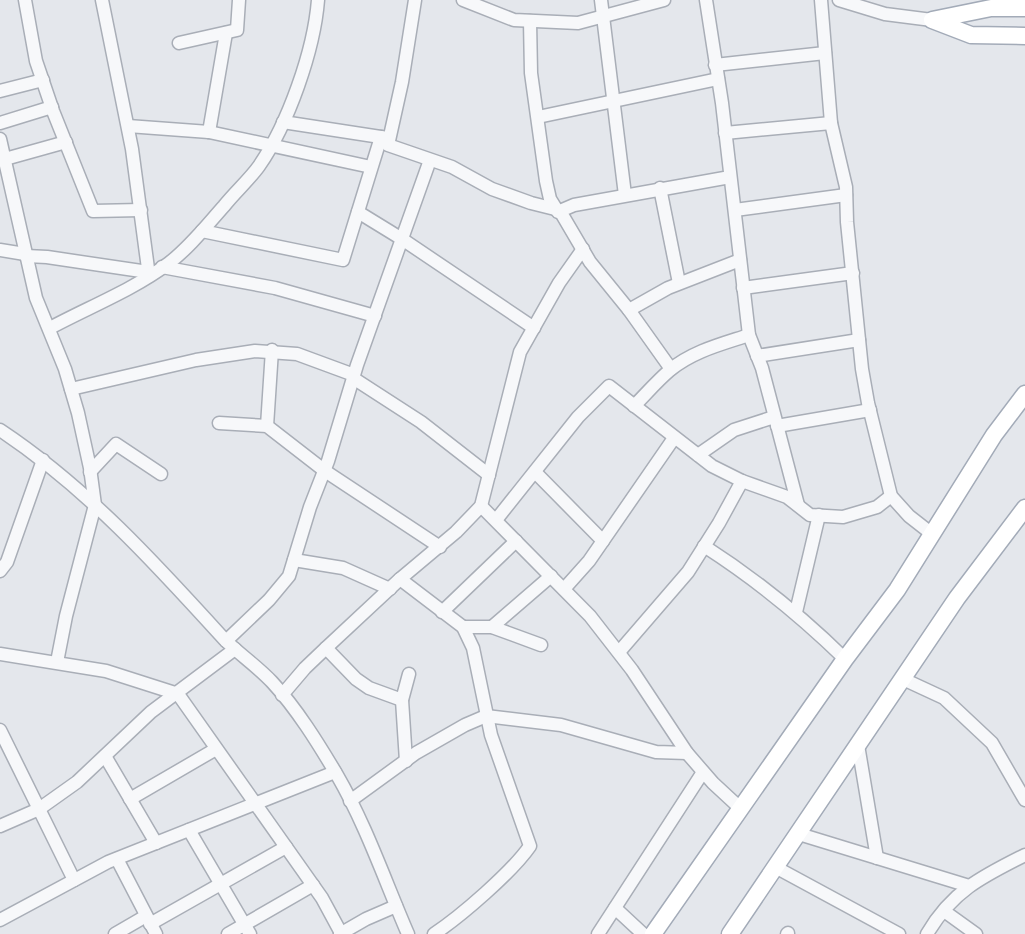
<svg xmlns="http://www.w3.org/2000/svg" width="1025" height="934" font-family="'Sofia Sans Condensed',sans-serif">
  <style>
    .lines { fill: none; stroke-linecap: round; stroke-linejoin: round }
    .minor-casing { stroke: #a9aeb7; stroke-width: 15 }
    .major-casing { stroke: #a3abb8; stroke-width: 19 }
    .minor { stroke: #f7f8fa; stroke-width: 12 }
    .major { stroke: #fff; stroke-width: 16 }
  </style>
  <rect width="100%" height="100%" fill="#e4e7ec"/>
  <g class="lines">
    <g class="minor-casing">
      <g id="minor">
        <path d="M25,0L36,61L53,111L93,211L141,210"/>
        <path d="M102,0L132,149L149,276"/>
        <path d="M415,0L402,82L388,145L452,167L492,189L531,203L555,209"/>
        <path d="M463,0L514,20L578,23L664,0"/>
        <path d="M601,0L625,195"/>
        <path d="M706,0L722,103L749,335L762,368L798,505"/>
        <path d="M821,0L831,123L846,187L847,222L862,369L868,403L891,496L909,516L932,534"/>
        <path d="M839,0L885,14L932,20"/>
        <path d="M530,21L531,73L546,181L550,199L558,212"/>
        <path d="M179,43L237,30L239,0"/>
        <path d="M715,65L825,53"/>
        <path d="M0,91L43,80"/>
        <path d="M538,117L718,79"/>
        <path d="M283,122L387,138"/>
        <path d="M0,123L52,107"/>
        <path d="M128,126L209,132L371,167"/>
        <path d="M209,132L226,33"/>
        <path d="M725,133L831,123"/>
        <path d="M0,139L36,298L65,369L78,413L90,468L95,505L66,616L57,662"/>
        <path d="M5,159L66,142"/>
        <path d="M660,188L679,283"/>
        <path d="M735,210L846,195"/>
        <path d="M358,212L402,239L534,328"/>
        <path d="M202,231L343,260L381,137"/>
        <path d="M0,250L25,254"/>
        <path d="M26,256L47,257L148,272"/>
        <path d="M162,267L275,288L375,316"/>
        <path d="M743,288L853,273"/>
        <path d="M629,310L668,288L740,260"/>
        <path d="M50,328C89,307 133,290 169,263C190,247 207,225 224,206C235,192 249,180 259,166C288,124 314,51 318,0"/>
        <path d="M757,356L859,340"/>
        <path d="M671,369L629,310L590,262L560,211L574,205L730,177"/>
        <path d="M353,378L421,422L489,475"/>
        <path d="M71,389L196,360L255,351L297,354L354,375"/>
        <path d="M634,406C646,394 657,381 670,370C693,351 722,344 749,335"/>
        <path d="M219,423L267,426L325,471L440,547"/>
        <path d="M267,426L272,350"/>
        <path d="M777,426L870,410"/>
        <path d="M0,430C86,487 155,563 224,639C239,654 257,666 272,682C297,709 318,743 337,775C366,825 385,881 408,934"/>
        <path d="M698,455L734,430L774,417"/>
        <path d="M90,472L116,444L161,474"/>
        <path d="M535,472L603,541"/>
        <path d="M481,506L590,616L632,670L687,753L713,783L740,808"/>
        <path d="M496,520L578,417L609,386L712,466L742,481L787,497L810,515L843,517L877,507L891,496"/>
        <path d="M704,546C757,580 800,615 845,659"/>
        <path d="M294,560L343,568L390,589"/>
        <path d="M0,571L7,562L43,460"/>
        <path d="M400,579L463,627L473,648L491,735L530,846C512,872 461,916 434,934"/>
        <path d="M564,589L589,561L674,438"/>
        <path d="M442,612L516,541"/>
        <path d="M796,612L819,515"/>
        <path d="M463,627H492L541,645"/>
        <path d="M492,627L551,576"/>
        <path d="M226,641L269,600L289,576L310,507L328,461L357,365L430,160"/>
        <path d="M326,648L356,679L369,688L402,700"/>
        <path d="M619,652L688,572L719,523L742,481"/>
        <path d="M0,654L106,671L178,694L322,898L341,933"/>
        <path d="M903,679L944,698L992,743L1025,800"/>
        <path d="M282,695L305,668L326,648L400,579L456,532L481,506L520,352L559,283L583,249"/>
        <path d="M0,730L74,880"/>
        <path d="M858,745L877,858"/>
        <path d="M105,756L156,843"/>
        <path d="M406,761L402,700L409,674"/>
        <path d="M130,799L216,749"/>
        <path d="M350,801L416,753L465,725L486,716L561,725L656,752L687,753"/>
        <path d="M0,826L39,809L77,782L151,712L235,649"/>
        <path d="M189,830L250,934"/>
        <path d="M799,834L969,886"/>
        <path d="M117,859L156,934"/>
        <path d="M777,868L899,934"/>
        <path d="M615,908L643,934"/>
        <path d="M944,911L976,934"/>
        <path d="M0,920L108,862L335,772"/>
        <path d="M150,924L286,847"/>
        <path d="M115,934L146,916"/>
        <path d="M228,934L313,885"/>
        <path d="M340,934L366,919L396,906"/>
        <path d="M598,934L703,772"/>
        <path d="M787,934L788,933"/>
        <path d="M927,934C952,891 983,876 1025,855"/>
      </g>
    </g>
    <g class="major-casing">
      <g id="major">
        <path d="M1025,8H991L932,20L971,35L1025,36"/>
        <path d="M653,934L845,659L897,590L994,435L1025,394"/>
        <path d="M730,934L957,598L1025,508"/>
      </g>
    </g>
    <use href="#minor" class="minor"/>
    <use href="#major" class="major"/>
  </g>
</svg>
